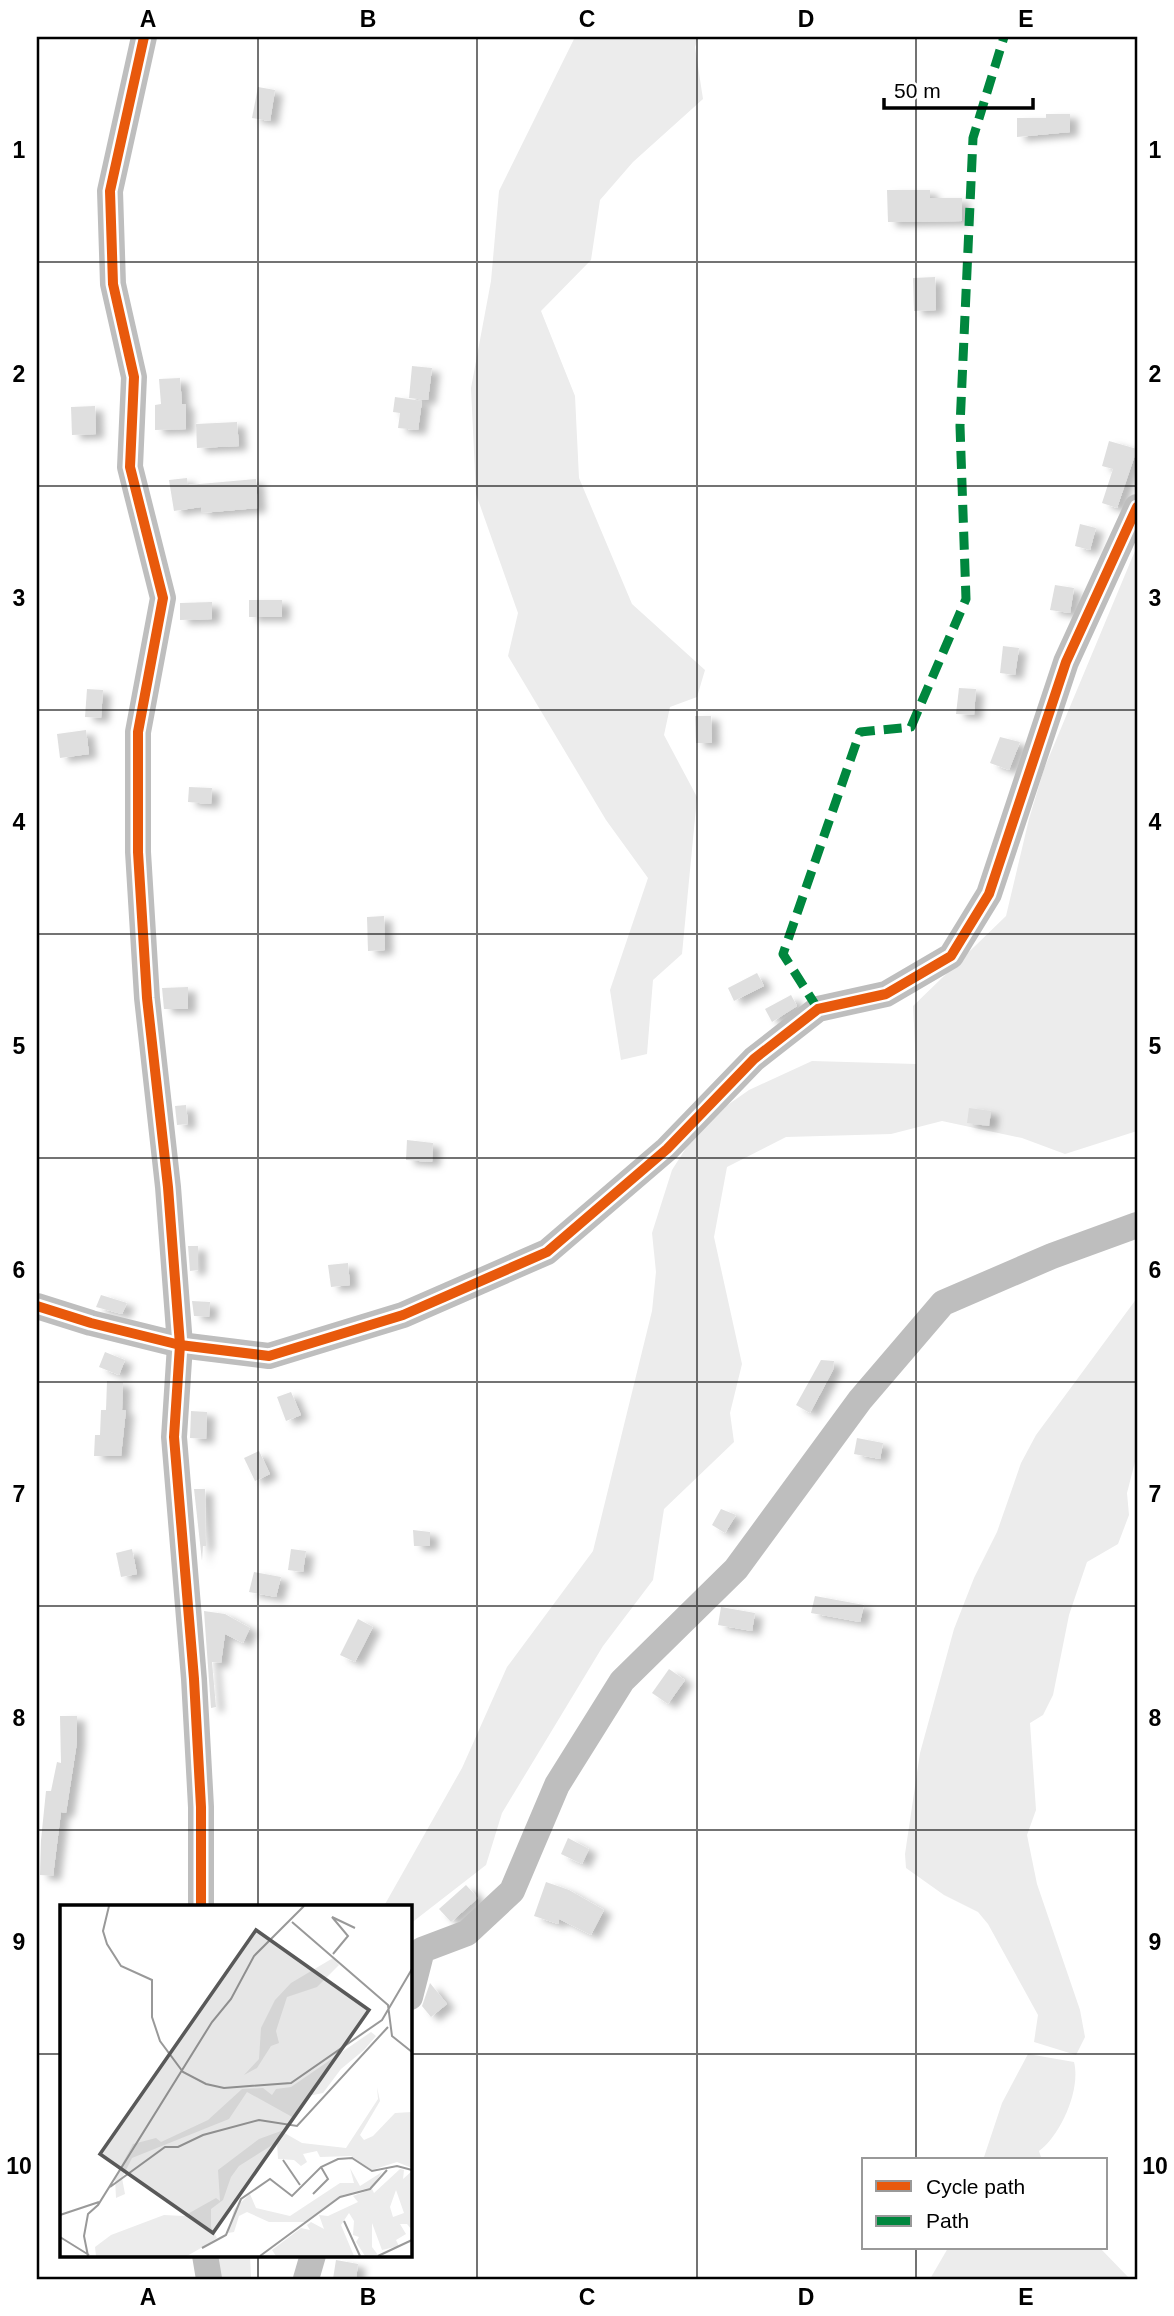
<svg xmlns="http://www.w3.org/2000/svg" width="1174" height="2316" font-family="Arial,sans-serif">
  <style>
    .green { fill: #ececec }
    .building { fill: #dfdfdf; filter: url(#shadow) }
    .lines { fill: none; stroke-linecap: round; stroke-linejoin: round }
    .minor { stroke: #bebebe; stroke-width: 26 }
    .quiet { stroke: #00873e; stroke-width: 9; stroke-dasharray: 18 9; stroke-linecap: butt }
    .cycleway-casing { stroke: #fff; stroke-width: 15 }
    .cycleway { stroke: #e8590c; stroke-width: 10 }
    .grid { fill: none; stroke: #000; stroke-width: 2; stroke-opacity: 0.55 }
    .inset-road { fill: none; stroke: #999; stroke-width: 2 }
    .view { fill: #595959; fill-opacity: 0.15; stroke: #595959; stroke-width: 3.5 }
    .inset-edge { fill: none; stroke: #000; stroke-width: 3.5 }
    .neatline { fill: none; stroke: #000; stroke-width: 2.5 }
    .grid-label { font-size: 23px; text-anchor: middle; font-weight: bold; fill: #000 }
  </style>
  <defs>
    <filter id="shadow"><feDropShadow dx="8" dy="4.5" stdDeviation="3.5" flood-color="#0004"/></filter>
  </defs>
  <rect width="100%" height="100%" fill="#fff"/>
  <g class="green">
    <path d="M575,37H698L695,47L703,99L633,162L600,200L591,260L541,311L575,396L579,478L632,604L705,670L697,697L670,707L664,735L697,797L682,954L653,980L647,1054L621,1060L610,990L648,878L606,820L508,656L518,613L476,494L471,388L491,281L499,191Z"/>
    <path d="M1137,546V1131L1065,1154L1022,1138L942,1121L891,1134L786,1137L727,1167L714,1237L742,1364L730,1413L734,1442L664,1509L653,1580L603,1646L502,1813L486,1865L410,1924V1906H384L462,1768L507,1667L593,1551L652,1311L656,1272L652,1233L672,1170L702,1123L749,1090L812,1061L916,1064L913,1006L1006,916L1029,819L1044,769Z"/>
    <path d="M1137,1298V1454L1127,1493L1129,1515L1118,1544L1087,1562L1069,1615L1053,1695L1043,1715L1030,1723L1036,1810L1027,1835L1037,1884L1080,2010L1085,2037L1076,2055L1034,2042L1038,2015L988,1924L978,1912L944,1895L906,1868L905,1854L920,1753L954,1629L974,1578L997,1532L1021,1463L1036,1435Z"/>
    <path d="M1028,2054L1074,2062C1081,2089 1061,2135 1039,2151L1042,2160H983L1002,2103Z"/>
    <path d="M948,2248H1100L1130,2279H930Z"/>
    <path d="M193,2255H250L251,2279H197Z"/>
  </g>
  <g class="building">
    <path d="M258,87L275,90L270,121L252,118Z"/>
    <path d="M1046,114H1070V132L1017,137V118H1046Z"/>
    <path d="M887,190H930V198H962V221L888,222Z"/>
    <path d="M935,277L936,310L914,311L913,278Z"/>
    <path d="M412,366L432,368L428,400L409,398Z"/>
    <path d="M180,378L182,404H186V429L155,430V405L161,404L159,379Z"/>
    <path d="M395,397L422,401L418,430L398,428L400,413L393,412Z"/>
    <path d="M95,406L96,434L72,435L71,407Z"/>
    <path d="M237,422L239,446L197,448L196,424Z"/>
    <path d="M1109,441L1137,449L1117,508L1102,503L1113,469L1102,466Z"/>
    <path d="M187,478L188,485L256,479L258,508L201,513V507L174,511L169,480Z"/>
    <path d="M1080,524L1096,528L1090,550L1075,546Z"/>
    <path d="M1055,585L1074,588L1070,613L1050,610Z"/>
    <rect x="249" y="600" width="33" height="17"/>
    <path d="M212,602V619L180,620V603Z"/>
    <path d="M1003,646L1019,648L1015,675L1000,673Z"/>
    <path d="M959,688L976,689L974,715L956,714Z"/>
    <path d="M87,689L103,690L101,718L85,717Z"/>
    <path d="M695,716H711L712,743H696Z"/>
    <path d="M86,730L89,754L60,758L57,734Z"/>
    <path d="M1000,737L1020,742L1009,770L990,763Z"/>
    <path d="M189,787L212,788L211,804L188,802Z"/>
    <path d="M384,916L385,950L368,951L367,917Z"/>
    <path d="M757,973L764,986L734,1001L728,988Z"/>
    <path d="M188,987V1009H164L162,988Z"/>
    <path d="M791,995L797,1006L772,1022L765,1009Z"/>
    <path d="M186,1105L188,1124L177,1125L175,1106Z"/>
    <path d="M969,1108L991,1111L989,1126L967,1123Z"/>
    <path d="M407,1140L433,1143L432,1162L406,1160Z"/>
    <path d="M188,1246H198V1270L190,1271Z"/>
    <path d="M348,1263L350,1285L331,1287L328,1265Z"/>
    <path d="M101,1295L127,1303L122,1314L96,1307Z"/>
    <path d="M192,1301L210,1302L209,1317L194,1316Z"/>
    <path d="M105,1352L125,1360L119,1375L99,1367Z"/>
    <path d="M821,1360L834,1361L833,1370L810,1413L796,1405Z"/>
    <path d="M107,1381L123,1382L122,1410H126L121,1456H94L95,1435H100L101,1410H106Z"/>
    <path d="M291,1392L301,1415L286,1421L277,1397Z"/>
    <path d="M191,1411L207,1412L206,1439L190,1438Z"/>
    <path d="M857,1438L883,1443L880,1459L854,1454Z"/>
    <path d="M259,1451L270,1474L255,1481L244,1458Z"/>
    <path d="M194,1489H205L206,1546H203L202,1561Z"/>
    <path d="M721,1509L736,1515L725,1533L712,1525Z"/>
    <path d="M413,1530L430,1532V1546H414Z"/>
    <path d="M132,1549L137,1574L121,1577L116,1553Z"/>
    <path d="M291,1549L306,1551L303,1572L288,1570Z"/>
    <path d="M254,1572L281,1577L276,1597L249,1592Z"/>
    <path d="M815,1596L864,1605L860,1622L811,1613Z"/>
    <path d="M721,1607L755,1613L752,1631L718,1625Z"/>
    <path d="M204,1611L225,1614L250,1628L243,1643L225,1634L221,1663L212,1662L216,1707L211,1708Z"/>
    <path d="M358,1619L373,1627L355,1662L340,1655Z"/>
    <path d="M669,1669L685,1680L668,1704L652,1693Z"/>
    <path d="M60,1716H77V1742L66,1813L61,1812L53,1876L40,1875L41,1840L46,1791H51L57,1762L61,1763Z"/>
    <path d="M568,1838L589,1849L582,1864L561,1854Z"/>
    <path d="M546,1882L569,1890L604,1910L591,1935L559,1919L558,1924L534,1916Z"/>
    <path d="M466,1885L478,1898L451,1922L439,1909Z"/>
    <path d="M430,1983L447,2004L431,2017L422,2006Z"/>
    <path d="M336,2260L358,2264L356,2279H333Z"/>
  </g>
  <g class="lines">
    <g class="minor">
      <path d="M144,37L110,191L113,284L134,377L130,467L163,598L138,732V852L147,998L168,1187L180,1345L174,1437L194,1679L201,1807V1906"/>
      <path d="M37,1306L91,1323L180,1345L269,1356L403,1315L547,1252L667,1149L754,1059L818,1009L886,994L951,956L989,894L1066,662L1137,507"/>
      <path d="M410,1997L422,1950L467,1933L512,1891L557,1785L622,1681L736,1569L860,1400L943,1303L1052,1256L1137,1225"/>
      <path d="M205,2255L209,2279"/>
      <path d="M306,2279L313,2255"/>
    </g>
    <path class="quiet" d="M818,1009L783,954L860,732L911,727L966,599L960,426L973,138L1004,37"/>
    <g class="cycleway-casing">
      <g id="cycleway">
        <path d="M144,37L110,191L113,284L134,377L130,467L163,598L138,732V852L147,998L168,1187L180,1345L174,1437L194,1679L201,1807V1906"/>
        <path d="M37,1306L91,1323L180,1345L269,1356L403,1315L547,1252L667,1149L754,1059L818,1009L886,994L951,956L989,894L1066,662L1137,507"/>
      </g>
    </g>
    <use href="#cycleway" class="cycleway"/>
  </g>
  <path class="grid" d="M258,37V1906M477,37V2279M697,37V2279M916,37V2160M37,262H1137M37,486H1137M37,710H1137M37,934H1137M37,1158H1137M37,1382H1137M37,1606H1137M37,1830H1137M37,2054H61M410,2054H1137M916,2248V2279M258,2255V2279"/>
  <g transform="translate(60 1905)">
    <rect width="352" height="352" fill="#fff"/>
    <path d="M273,53L279,60L257,82L227,92L216,126L219,138L211,141L197,163L184,170L199,154L201,123L215,95L231,78ZM311,127L316,131L304,145L281,164L263,188L248,191L234,213L187,187L169,214L72,253L62,273L65,289L56,293L55,272L73,239L96,233L101,237L148,215L182,184L203,183L212,190L216,184L231,182ZM317,182L320,196L300,230L304,235L313,231L335,208L352,207V263L337,257L312,265L291,251L260,252L257,246L243,249L247,257L241,261L234,255L218,254L217,237L179,261L171,272L163,295L151,304V322L157,333L141,343L127,351H36L35,342L51,330L104,310L124,311L156,293L160,296L158,265L199,234L221,226L242,238L286,243L318,194ZM290,263L300,281L322,267L312,282L283,290L247,317H209L187,307L179,311L174,327L168,328L174,304L190,289L196,303L230,311L280,278H294ZM340,264L344,265L343,274L352,266V325L347,319H340L346,329L336,335L339,341L322,345L312,318V342L318,350L305,351L296,337L299,332L293,330L294,316L289,308L281,320L294,351H216L212,345L241,323L250,325L247,320L251,317L264,324L259,310L268,311L298,297L293,291L312,284L314,288ZM336,285L344,308L333,312L330,302Z" fill="#ececec" fill-rule="evenodd"/>
    <path class="inset-road" d="M49,1L43,26L47,39L61,61L92,75V112L100,136L123,167L146,179L164,183L231,178L322,115L352,64M232,17L328,100L332,131L352,147M273,49L288,31L272,12L295,23M223,255L240,280M50,282L105,242H118L143,230L199,215L237,221L328,122M253,289L268,274L261,262M0,310L39,297M284,316L300,351M0,332L29,350M142,343L166,330L181,294L210,274L232,291L261,262L278,254L292,253L312,266L337,261L352,265M28,351L24,331L28,309L38,300L152,117L171,94L194,51L244,1M200,351L280,292L310,284L327,265M318,351L352,335"/>
    <path class="view" d="M196,25L309,105L153,328L40,249Z"/>
    <rect width="352" height="352" class="inset-edge"/>
  </g>
  <rect width="1174" height="2316" fill="none" stroke="#ffffff" stroke-width="77"/>
  <rect x="862" y="2158" width="245" height="91" fill="#ffffff" stroke="#999999" stroke-width="2"/>
  <rect x="876" y="2181" width="35" height="10" fill="#e8590c" stroke="#999999" stroke-width="2"/>
  <text x="926" y="2194" font-size="21" fill="#000000">Cycle path</text>
  <rect x="876" y="2216" width="35" height="10" fill="#00873e" stroke="#999999" stroke-width="2"/>
  <text x="926" y="2228" font-size="21" fill="#000000">Path</text>
  <path d="M884 98v10h149v-10" fill="none" stroke="#000000" stroke-width="3.5"/>
  <text x="894" y="98" font-size="21" fill="#000000" stroke="#ffffff" stroke-width="5" paint-order="stroke">50 m</text>
  <rect x="38" y="38" width="1098" height="2240" class="neatline"/>
  <g class="grid-label">
    <text x="148" y="27">A</text>
    <text x="368" y="27">B</text>
    <text x="587" y="27">C</text>
    <text x="806" y="27">D</text>
    <text x="1026" y="27">E</text>
    <text x="19" y="158">1</text>
    <text x="1155" y="158">1</text>
    <text x="19" y="382">2</text>
    <text x="1155" y="382">2</text>
    <text x="19" y="606">3</text>
    <text x="1155" y="606">3</text>
    <text x="19" y="830">4</text>
    <text x="1155" y="830">4</text>
    <text x="19" y="1054">5</text>
    <text x="1155" y="1054">5</text>
    <text x="19" y="1278">6</text>
    <text x="1155" y="1278">6</text>
    <text x="19" y="1502">7</text>
    <text x="1155" y="1502">7</text>
    <text x="19" y="1726">8</text>
    <text x="1155" y="1726">8</text>
    <text x="19" y="1950">9</text>
    <text x="1155" y="1950">9</text>
    <text x="19" y="2174">10</text>
    <text x="1155" y="2174">10</text>
    <text x="148" y="2305">A</text>
    <text x="368" y="2305">B</text>
    <text x="587" y="2305">C</text>
    <text x="806" y="2305">D</text>
    <text x="1026" y="2305">E</text>
  </g>
</svg>
